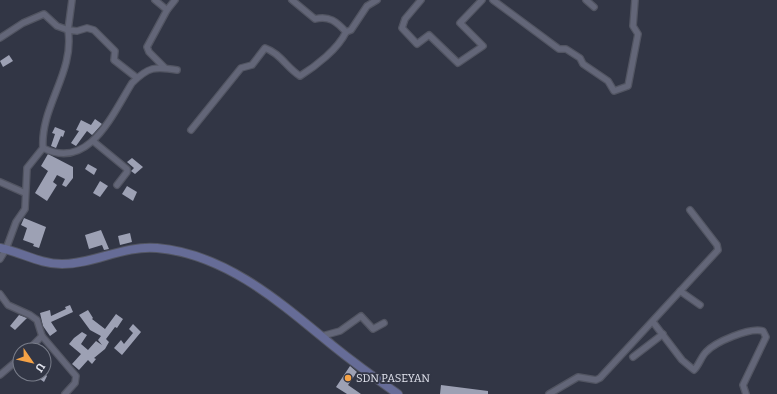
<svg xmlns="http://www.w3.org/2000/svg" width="777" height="394" font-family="Bitter,serif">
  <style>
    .building { fill: #9da1b4 }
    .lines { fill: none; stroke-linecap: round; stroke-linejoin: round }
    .street-casing { stroke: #525562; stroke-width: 8 }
    .secondary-casing { stroke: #525562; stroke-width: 10 }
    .street { stroke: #636678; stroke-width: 5.5 }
    .secondary { stroke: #666c97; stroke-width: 8 }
    .poi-dot { fill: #f5a246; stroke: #323645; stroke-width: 1.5 }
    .labels { text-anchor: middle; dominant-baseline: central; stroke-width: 4; stroke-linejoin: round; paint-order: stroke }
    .poi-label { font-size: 11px; fill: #e2e4ee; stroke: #323645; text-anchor: start }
  </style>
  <rect width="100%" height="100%" fill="#323645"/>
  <g class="building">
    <path d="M9,55L13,61L3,67L0,61Z"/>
    <path d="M95,119L102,124L94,133L92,135L87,131L76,146L71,143L79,131L76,130L81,120L91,125Z"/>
    <path d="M55,127L65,131L63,137L61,136L56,148L51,146L55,134L52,133Z"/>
    <path d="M48,154L73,167V178L66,187L62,185L65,179L57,175L53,182L57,185L47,201L35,193L48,171L41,166Z"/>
    <path d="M132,158L143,167L135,174L131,171L134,168L127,162Z"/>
    <path d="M88,164L97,169L94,175L85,169Z"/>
    <path d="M100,181L108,186L100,197L93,193Z"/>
    <path d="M127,186L137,192L133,201L122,194Z"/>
    <path d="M24,218L46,227L39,248L33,246L34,244L23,240L27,228L21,225Z"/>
    <path d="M101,230L109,249L104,250L102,245L89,249L85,235Z"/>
    <path d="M130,233L132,242L120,245L118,236Z"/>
    <path d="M70,305L73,312L51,322L57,331L50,336L43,326L40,313L50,310L51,316L66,309L65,307Z"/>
    <path d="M88,310L93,318L92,319L105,329L116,314L123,319L117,328L115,327L106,339L109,342L105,349L94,358L96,359L92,364L88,360L79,370L72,364L81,354L69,344L74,338L82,332L87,335L81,344L88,350L96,341L102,345L98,340L101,336L90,330L79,315Z"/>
    <path d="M19,315L27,318L15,330L10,326Z"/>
    <path d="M133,324L141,332L122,355L114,348L121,340L124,344L133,333L129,329Z"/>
    <path d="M350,366L357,372L348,385L361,394H347L336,387Z"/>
    <path d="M33,374H45L47,376L44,382Z"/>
    <path d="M441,385L488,391V394H440Z"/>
  </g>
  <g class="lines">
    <g class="street-casing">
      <g id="street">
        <path d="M155,0L167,10"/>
        <path d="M292,0L315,19C329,15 337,22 346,32L351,30L367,6L377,0"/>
        <path d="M421,0L405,19L402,28L417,44L429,35L458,63L483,46L460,23L482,0"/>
        <path d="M493,0L559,49H566L580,58L583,64L608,81L614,91L628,86L638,34L633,26L635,0"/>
        <path d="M586,0L594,7"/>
        <path d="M0,38L23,23L44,14L57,26L68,30L72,0"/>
        <path d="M165,68L149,52L147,47L167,10L175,0"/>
        <path d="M191,130L241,68L252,65L265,48C280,53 287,68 300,76C316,66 338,49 346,32"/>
        <path d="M93,141L127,169V172L117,185"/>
        <path d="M43,148C89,171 112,115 132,83C148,67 155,66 177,70"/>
        <path d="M0,182L25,193"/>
        <path d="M0,259L6,249L16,222L25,209L27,168L43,148C40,107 75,72 68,30L77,31L87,28L94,30L115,51L114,60L137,78"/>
        <path d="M680,291L700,305"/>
        <path d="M0,294L8,305L30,315L37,320L42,336L76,376L75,383L65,394"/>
        <path d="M653,322L682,360L694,370C699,365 701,357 706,352C715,342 750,327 763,331L766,337L743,385L746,394"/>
        <path d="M322,336L340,331L361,316L373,329L384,323"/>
        <path d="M28,350L42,336"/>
        <path d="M633,357L663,334"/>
        <path d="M0,375L20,358"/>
        <path d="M549,394L578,377L596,380L600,378L718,250L717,245L690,210"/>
      </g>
    </g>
    <g class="secondary-casing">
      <path id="secondary" d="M0,248C21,252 40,264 62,264C94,264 124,245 157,248C226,254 281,303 332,345C353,362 375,378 398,394"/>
    </g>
    <use href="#street" class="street"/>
    <use href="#secondary" class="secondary"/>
  </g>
  <circle class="poi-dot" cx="348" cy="378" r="4"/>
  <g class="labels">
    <g class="poi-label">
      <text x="356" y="378">SDN PASEYAN</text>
    </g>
  </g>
  <g transform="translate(32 362) rotate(124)"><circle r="19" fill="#323645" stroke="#787c89"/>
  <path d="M0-3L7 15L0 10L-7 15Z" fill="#f5a246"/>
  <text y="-6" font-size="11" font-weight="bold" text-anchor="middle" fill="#e2e4ee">U</text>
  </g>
</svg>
